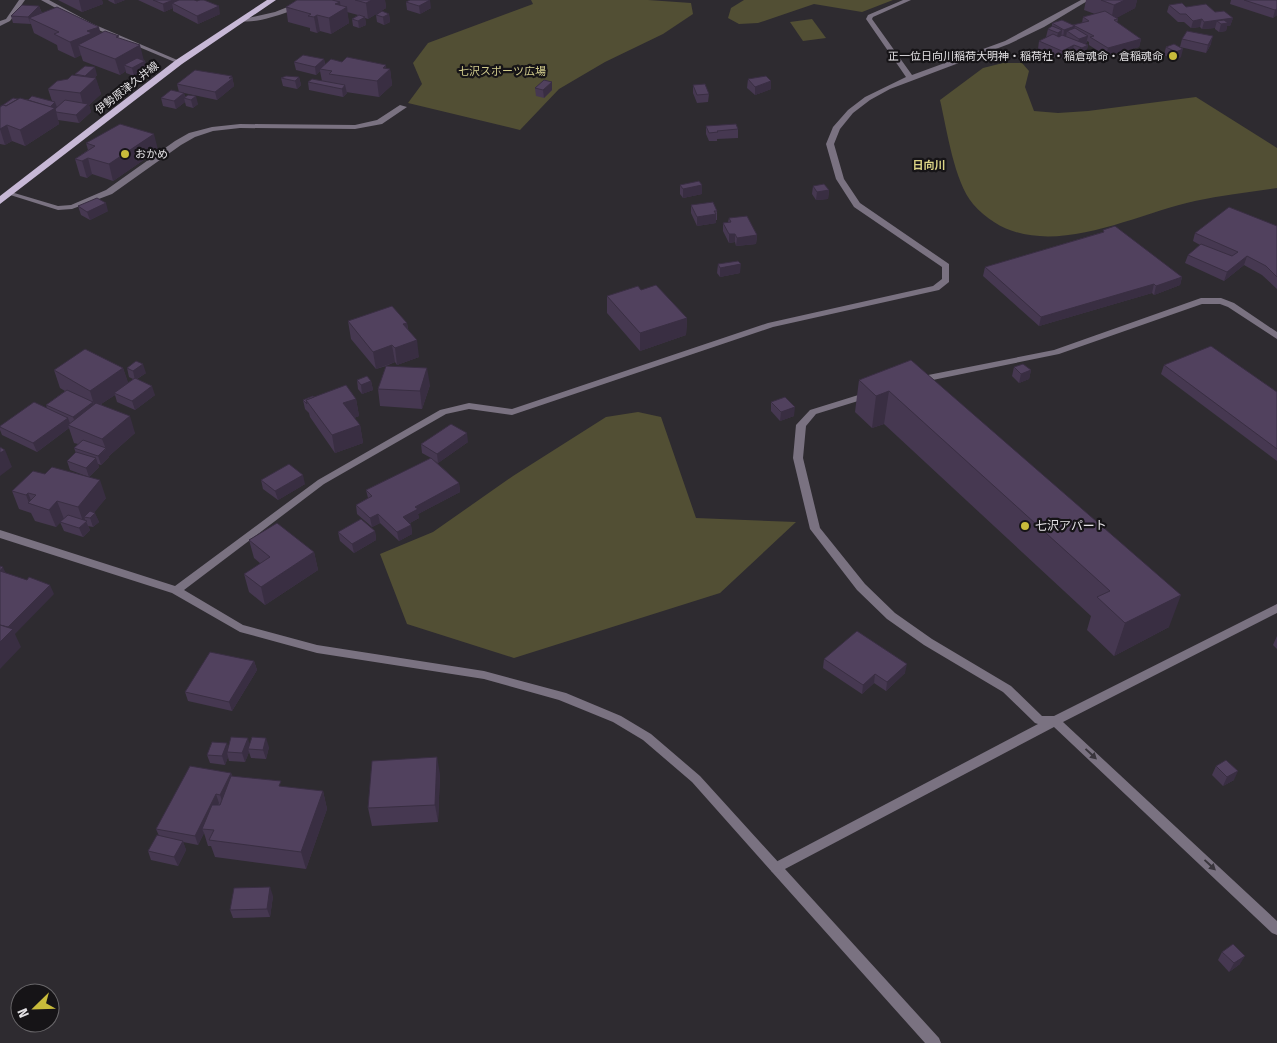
<svg xmlns="http://www.w3.org/2000/svg" width="1277" height="1043" font-family="'Fira Sans Condensed','Noto Sans JP',sans-serif">
  <style>
    .green { fill: #524f34 }
    .lines { fill: none; stroke-linecap: round; stroke-linejoin: round }
    .service { fill: #7a7281; fill-rule: evenodd }
    .minor { fill: #7a7281; fill-rule: evenodd }
    .primary { fill: #c7b8d6; fill-rule: evenodd }
    .wall { fill: #463851 }
    .shaded-wall { fill: #392e42 }
    .building { fill: #51415e; stroke: #392e42 }
    .oneway { fill: #39353c }
    .poi-dot { fill: #c8bb3b; stroke: #161417; stroke-width: 2 }
    .labels { text-anchor: middle; dominant-baseline: central; stroke-width: 4.5; stroke-linejoin: round; paint-order: stroke }
    .far-poi-label { font-size: 11px; fill: #e4e2e5; stroke: #161417; text-anchor: end }
    .far-park-label { font-size: 11px; fill: #d2cc8c; stroke: #161417 }
    .far-street-label { font-size: 11px; fill: #e4e2e5; stroke: #161417 }
    .far-neighbourhood-label { font-size: 11px; font-weight: bold; fill: #dcd486; stroke: #161417 }
    .poi-label { font-size: 12px; fill: #e4e2e5; stroke: #161417; text-anchor: start }
  </style>
  <rect width="100%" height="100%" fill="#2e2b30"/>
  <g class="green">
    <path d="M531,0H648L691,3L693,14L663,34L605,62L559,89L520,130L408,103L422,84L413,63L428,43L533,4Z"/>
    <path d="M744,0H893L862,12L814,4L758,23L739,24L728,18L731,8Z"/>
    <path d="M812,19L826,38L803,41L790,22Z"/>
    <path d="M1003,63H1022L1029,71L1025,87L1034,111L1058,113L1088,111L1196,97L1277,148V188C1250,192 1222,195 1195,201C1126,216 1032,271 973,204C954,181 947,130 940,100L983,68Z"/>
    <path d="M638,412L661,417L696,518L796,522L720,593L514,658L407,624L380,554L433,532L513,476L606,417Z"/>
  </g>
  <g class="lines">
    <g class="service">
      <path d="M1201,298H1221L1234,303L1277,332V339L1228,307L1220,304H1202L1059,354L918,383L913,380L918,377L1054,350Z"/>
      <path d="M868,392L871,393L873,395L871,397L816,414L806,426L803,458L820,528L865,584L895,613L932,639L1011,686L1042,716H1054L1277,604V613L1063,722L1277,921V935L1272,933L1054,727L785,869L939,1038L941,1043H925L772,872L770,868L772,864L1038,724L1035,723L1003,692L924,645L887,619L857,590L810,529L793,458L796,425L810,410Z"/>
    </g>
    <g class="minor">
      <path d="M19,0H25L10,21L0,26V21L6,19Z"/>
      <path d="M41,0H49L93,24L182,62L177,63L89,26Z"/>
      <path d="M305,0H313C302,9 250,27 239,20L275,12Z"/>
      <path d="M903,0H911L873,17L872,19L912,75L1005,41L1081,0H1089L1044,27L1009,44L890,89L870,100L853,113L840,129L834,144L844,179L860,203L949,264V282L939,290L773,327L512,415L469,409L446,414L324,484L184,590L243,625L317,645L484,671L566,693L621,716L651,734L700,776L780,864L782,868L780,872L776,873L772,872L692,782L643,740L613,722L559,700L484,679L317,653L240,632L172,593L0,538V530L175,586L318,480L440,410L469,403L512,409L768,323L933,286L942,279V267L854,207L836,179L826,144L833,127L848,110L865,97L906,77L866,19L868,15Z"/>
      <path d="M400,105L407,107L382,124L355,129L240,128L213,131L195,137L181,145L112,194L72,209L58,210L7,194L11,192L58,206L71,205L106,190L175,141L189,133L212,127L240,124L355,125L377,120Z"/>
    </g>
    <path class="primary" d="M267,0H276L182,64L0,204V196L176,60Z"/>
  </g>
  <g class="wall">
    <path d="M58,0H102L103,4L82,12Z"/>
    <path d="M108,0H125L115,4L109,1Z"/>
    <path d="M138,0H194L220,14L198,24L173,11V8L164,12Z"/>
    <path d="M297,0H385L386,8L368,19L365,18L366,25L359,28L353,26L352,19L358,15L347,12L349,23L331,34L320,31L317,33L310,31V28L288,22L286,7Z"/>
    <path d="M1086,0H1137L1135,8L1116,18L1118,19L1117,23L1141,39L1139,47L1106,56L1089,45V42L1087,41L1086,44L1088,45L1086,53L1080,56L1072,53L1060,59L1038,49L1039,41L1048,37H1046L1048,29L1052,26V23L1073,25L1082,23L1083,17L1095,14L1084,10Z"/>
    <path d="M1231,0H1277V15L1273,18L1230,4Z"/>
    <path d="M406,2L431,8L420,14L407,10Z"/>
    <path d="M1169,5L1186,7L1215,12L1233,18L1230,26H1227L1226,31L1219,32L1215,29V28L1202,29L1200,27L1191,28L1184,22H1178L1167,12Z"/>
    <path d="M39,6L42,13L120,39L145,61L147,69L134,76L126,73V71L120,75L83,61L81,55L75,58L58,50L57,45L34,33L31,24L13,23L11,16Z"/>
    <path d="M389,14L390,22L384,25L377,22L376,15Z"/>
    <path d="M1182,39L1211,44L1206,53L1180,47Z"/>
    <path d="M1174,44L1181,57L1174,60L1164,55L1166,47Z"/>
    <path d="M324,59L325,64L342,62L390,69L392,85L379,97L346,92L347,93L343,97L309,90L308,82L322,81L320,71L316,75L296,70L294,62Z"/>
    <path d="M75,74L97,75L95,77L101,94L89,105L91,112L79,123L58,120L59,124L25,146L12,141L5,145L0,144V106L18,99L52,101L48,89L76,75Z"/>
    <path d="M232,76L234,86L217,100L184,93L185,97L188,95L198,104L193,108L186,106L185,102L176,109L163,106L161,98L179,92L177,84Z"/>
    <path d="M299,77L301,85L297,89L283,86L281,78Z"/>
    <path d="M748,79L771,81V89L755,95L747,88Z"/>
    <path d="M693,85L709,94L708,102L697,103L693,93Z"/>
    <path d="M535,88L552,90L544,98L536,96Z"/>
    <path d="M706,126L738,129V138L717,139V141H709L706,134Z"/>
    <path d="M86,143L158,150L113,181L92,174L87,178L80,176L75,159L88,150Z"/>
    <path d="M680,185H702V194L683,198L680,194Z"/>
    <path d="M813,186L829,190L828,199L816,200L812,194Z"/>
    <path d="M691,205L717,211V220H716V223L697,226L691,213Z"/>
    <path d="M78,206L108,211L90,220L81,215Z"/>
    <path d="M729,218L757,235L756,244L736,246L735,242L729,243L723,231V223L728,222Z"/>
    <path d="M1277,226V289L1262,275L1244,265L1224,281L1185,263L1188,255L1200,245L1193,241L1195,233Z"/>
    <path d="M1103,230L1182,277L1180,285L1154,295L1152,293L1039,326L983,276L985,267L1103,232Z"/>
    <path d="M718,264L740,273L720,277L717,273Z"/>
    <path d="M641,290L687,318L686,335L640,351L607,313V296Z"/>
    <path d="M348,321L407,323L408,329L419,357L397,365L395,362L386,366L430,385L422,409L380,406L378,389L386,366L376,369L351,339Z"/>
    <path d="M911,360L1169,627L1114,656L1087,630L1091,616L884,424L872,428L855,412L859,380Z"/>
    <path d="M1164,365L1277,392V461L1161,374Z"/>
    <path d="M1014,367L1031,370L1029,379L1019,383L1012,376Z"/>
    <path d="M123,368L128,383L133,379L129,377L127,368L146,373L137,379L155,395L135,410L117,402L115,395L101,404L135,433L109,456V457L101,465L98,464L99,467L89,477L70,470L67,461L76,453L74,448L78,444L74,443L69,428L37,452L2,435L0,430V426L47,408L46,405L65,391L60,388L54,370Z"/>
    <path d="M357,380L371,381L373,390L362,394L358,389Z"/>
    <path d="M314,397L356,399L359,416L354,418L360,425L363,443L335,453L310,417L309,413L305,409L303,400Z"/>
    <path d="M771,402L794,416L780,421L771,411Z"/>
    <path d="M468,442L438,463L434,460L459,483L460,492L418,514L419,518L410,523L411,525L412,534L399,541L380,523L372,527L357,514L356,505L368,498L366,490L431,458L422,453L421,444Z"/>
    <path d="M261,480L305,484L278,500L263,489Z"/>
    <path d="M12,491L106,498L94,512L99,522L93,527L88,526L90,530L83,537L64,531L60,522L56,527L35,521L31,513L19,509Z"/>
    <path d="M375,531L376,540L354,553L340,541L338,532Z"/>
    <path d="M249,540L314,552L318,570L265,605L249,592L244,574L261,564L254,558Z"/>
    <path d="M1277,636V649L1273,645Z"/>
    <path d="M824,659L905,673L886,691L874,683L862,694L823,668Z"/>
    <path d="M254,661L257,670L232,711L188,701L185,692Z"/>
    <path d="M228,747H269L266,759L251,758L249,752L245,762L229,761L228,757L225,765L210,763L207,755Z"/>
    <path d="M1216,766L1234,780L1223,786L1212,775Z"/>
    <path d="M231,773L232,776L283,787L323,791L327,809L306,869L215,857L211,846H208L204,833L198,845L183,842L186,850L178,866L151,860L148,851L159,836L156,829Z"/>
    <path d="M440,774L438,822L372,826L368,808Z"/>
    <path d="M273,896L270,917L233,918L230,910Z"/>
    <path d="M1222,952L1240,964L1229,972L1218,960Z"/>
  </g>
  <g class="shaded-wall">
    <path d="M79,0H102L103,4L82,12Z"/>
    <path d="M114,0H125L115,4Z"/>
    <path d="M173,0H190L172,3L173,8L164,12L163,4Z"/>
    <path d="M372,0H385L386,8L368,19L366,3Z"/>
    <path d="M430,0L431,8L420,14L419,6Z"/>
    <path d="M1125,0H1137L1135,8L1111,21L1114,5Z"/>
    <path d="M340,2L341,11L347,7L349,23L331,34L329,18L335,4Z"/>
    <path d="M39,6L42,14L29,18L31,25L28,17Z"/>
    <path d="M219,6L220,14L198,24L197,16Z"/>
    <path d="M1277,9V15L1273,18L1275,10Z"/>
    <path d="M389,14L390,22L384,25L383,17Z"/>
    <path d="M317,15L320,31L317,33L314,17Z"/>
    <path d="M365,17L366,25L359,28L358,21Z"/>
    <path d="M1233,18L1230,26H1227L1226,31L1219,32L1221,24L1217,21L1215,28L1202,29L1204,22Z"/>
    <path d="M1202,19L1200,27L1191,28L1193,21Z"/>
    <path d="M1075,26L1073,34L1067,31L1066,37L1063,38L1064,30Z"/>
    <path d="M99,27L103,42L78,45L81,55L75,58L70,42L87,31Z"/>
    <path d="M1062,30L1061,38L1056,40L1058,33Z"/>
    <path d="M1088,36L1086,44L1077,46L1079,39Z"/>
    <path d="M1213,36L1211,44L1206,53L1208,45Z"/>
    <path d="M1141,39L1139,47L1106,56L1108,48Z"/>
    <path d="M140,45L144,61L124,65L126,71L120,75L115,59Z"/>
    <path d="M1074,45L1072,53L1060,59L1062,51Z"/>
    <path d="M1088,45L1086,53L1080,56L1082,48Z"/>
    <path d="M1183,49L1181,57L1174,60L1176,52Z"/>
    <path d="M324,59L325,67L320,69V71L316,75L315,67Z"/>
    <path d="M145,61L147,69L134,76L132,68Z"/>
    <path d="M386,65L387,72L390,69L392,85L379,97L377,81L383,68Z"/>
    <path d="M95,67L97,75L87,84L85,76Z"/>
    <path d="M232,76L234,86L217,100L215,92Z"/>
    <path d="M299,77L301,85L297,89L295,81Z"/>
    <path d="M96,78L101,94L89,105L91,112L79,123L76,115L84,108L80,93Z"/>
    <path d="M771,81V89L755,95V87Z"/>
    <path d="M552,82V90L544,98L543,90Z"/>
    <path d="M345,85L347,93L343,97L342,89Z"/>
    <path d="M184,93L185,98H184L185,102L176,109L174,101Z"/>
    <path d="M196,96L198,104L193,108L191,100Z"/>
    <path d="M55,102L58,110L56,111L59,124L25,146L20,130Z"/>
    <path d="M7,125L12,141L5,145L0,129Z"/>
    <path d="M154,134L158,150L113,181L109,164Z"/>
    <path d="M88,158L92,174L87,178L82,161Z"/>
    <path d="M702,185V194L683,198V189Z"/>
    <path d="M829,190L828,199L816,200L817,192Z"/>
    <path d="M106,203L108,211L90,220L87,212Z"/>
    <path d="M716,214V223L697,226V217Z"/>
    <path d="M729,234H735V242L729,243Z"/>
    <path d="M757,235L756,244L736,246L737,238Z"/>
    <path d="M1247,256L1244,265L1224,281L1227,272Z"/>
    <path d="M741,264L740,273L720,277V268Z"/>
    <path d="M1182,277L1180,285L1154,295L1156,286Z"/>
    <path d="M1154,284L1152,293L1039,326L1041,317Z"/>
    <path d="M687,318L686,335L640,351V333Z"/>
    <path d="M407,323L409,340L403,324Z"/>
    <path d="M417,340L419,357L397,365L395,348Z"/>
    <path d="M392,345L395,362L376,369L373,352Z"/>
    <path d="M143,364L146,373L135,380L133,371Z"/>
    <path d="M123,368L129,385L114,393L115,395L95,408L90,391Z"/>
    <path d="M427,368L430,385L422,409L420,391Z"/>
    <path d="M1031,370L1029,379L1019,383L1021,374Z"/>
    <path d="M371,381L373,390L362,394L361,385Z"/>
    <path d="M152,386L155,395L135,410L132,401Z"/>
    <path d="M889,391L884,424L872,428L876,396Z"/>
    <path d="M356,399L359,416L346,421L343,403Z"/>
    <path d="M93,402L96,411L76,426L73,417Z"/>
    <path d="M795,407L794,416L780,421L781,412Z"/>
    <path d="M130,416L135,433L109,456V457L101,465L98,456L106,449L102,439Z"/>
    <path d="M68,418L71,426L68,425L69,428L37,452L33,443Z"/>
    <path d="M360,425L363,443L335,453L332,435Z"/>
    <path d="M467,433L468,442L438,463L437,454Z"/>
    <path d="M5,450L12,467L0,476V453Z"/>
    <path d="M96,458L99,467L89,477L86,468Z"/>
    <path d="M303,475L305,484L278,500L275,491Z"/>
    <path d="M100,480L106,498L90,518L84,517L90,530L83,537L79,528L84,524L78,507Z"/>
    <path d="M459,483L460,492L418,514L419,518L404,526L403,517L415,507Z"/>
    <path d="M28,493L33,505L29,503L26,495Z"/>
    <path d="M57,501L64,519L56,527L49,510Z"/>
    <path d="M95,513L99,522L93,527L90,518Z"/>
    <path d="M378,514L380,523L372,527L370,518Z"/>
    <path d="M411,525L412,534L399,541L397,532Z"/>
    <path d="M375,531L376,540L354,553L352,544Z"/>
    <path d="M314,552L318,570L265,605L261,587Z"/>
    <path d="M3,567L7,576L0,571Z"/>
    <path d="M50,585L54,594L15,634L21,647L0,669V642L7,628Z"/>
    <path d="M1181,595L1169,627L1114,656L1125,623Z"/>
    <path d="M254,661L257,670L232,711L229,702Z"/>
    <path d="M907,664L905,673L886,691L887,682Z"/>
    <path d="M875,674L874,683L862,694L863,685Z"/>
    <path d="M248,738L250,747L248,749L249,752L245,762L242,753Z"/>
    <path d="M266,738L269,747L266,759L263,750Z"/>
    <path d="M227,743L230,752H227L228,757L225,765L222,756Z"/>
    <path d="M437,757L440,774L438,822L435,805Z"/>
    <path d="M1238,771L1234,780L1223,786L1227,777Z"/>
    <path d="M231,773L234,782L223,803L220,795Z"/>
    <path d="M323,791L327,809L306,869L301,852Z"/>
    <path d="M216,794L219,803L206,829H202L204,833L198,845L195,836Z"/>
    <path d="M183,841L186,850L178,866L174,857Z"/>
    <path d="M270,887L273,896L270,917L267,909Z"/>
    <path d="M1245,956L1240,964L1229,972L1234,963Z"/>
  </g>
  <g class="building">
    <path d="M153,0H173L163,4Z"/>
    <path d="M179,0H194L197,1L200,0H204L219,6L197,16L172,3Z"/>
    <path d="M297,0H332L340,2L335,4L347,7L329,18L317,15L314,17L308,16L311,14L286,7Z"/>
    <path d="M355,0H372L366,3Z"/>
    <path d="M410,0H430L419,6L406,2Z"/>
    <path d="M1101,0H1125L1114,5Z"/>
    <path d="M1244,0H1277V9L1275,10Z"/>
    <path d="M1182,3L1186,7L1206,4L1215,12L1224,11L1233,18L1204,22L1202,19L1193,21L1186,14H1180L1169,5Z"/>
    <path d="M22,5L39,6L28,17L11,16Z"/>
    <path d="M57,7L99,27L87,31L92,33L70,42L54,34L59,32L29,18Z"/>
    <path d="M382,11L389,14L383,17L376,15Z"/>
    <path d="M1105,11L1118,19L1114,20L1141,39L1108,48L1090,37L1094,36L1073,25L1089,21L1083,17Z"/>
    <path d="M359,15L365,17L358,21L352,19Z"/>
    <path d="M1062,20L1075,26L1064,30L1052,23Z"/>
    <path d="M1224,20L1228,23L1221,24L1217,21Z"/>
    <path d="M1052,26L1062,30L1058,33L1048,29Z"/>
    <path d="M1075,28L1088,36L1079,39L1067,31Z"/>
    <path d="M105,31L119,36L116,37L140,45L115,59L78,45Z"/>
    <path d="M1187,31L1213,36L1208,45L1182,39Z"/>
    <path d="M1053,34L1059,37L1062,35L1088,45L1082,48L1074,45L1062,51L1039,41Z"/>
    <path d="M1174,44L1183,49L1176,52L1166,47Z"/>
    <path d="M303,55L324,59L315,67L294,62Z"/>
    <path d="M347,57L386,65L383,68L390,69L377,81L329,74L332,71L320,69L331,59L342,62Z"/>
    <path d="M137,58L145,61L132,68L124,65Z"/>
    <path d="M85,66L95,67L85,76L75,74Z"/>
    <path d="M195,70L232,76L229,78H233L215,92L177,84Z"/>
    <path d="M72,75L96,78L80,93L48,89L57,81L68,79Z"/>
    <path d="M286,76L299,77L295,81L281,78Z"/>
    <path d="M766,76L771,81L755,87L748,79Z"/>
    <path d="M312,79L345,85L342,89L308,82Z"/>
    <path d="M544,80L552,82L543,90L535,88Z"/>
    <path d="M705,84L709,94L697,95L693,85Z"/>
    <path d="M171,90L184,93L174,101L161,98Z"/>
    <path d="M188,95L196,96L191,100L184,98Z"/>
    <path d="M32,96L55,102L50,107L28,100Z"/>
    <path d="M13,98L18,99L6,106L3,105L0,107Z"/>
    <path d="M20,98L55,108L20,130L7,125L0,129V107L3,105L6,106Z"/>
    <path d="M65,100L88,104L76,115L56,112L55,109Z"/>
    <path d="M120,124L154,134L109,164L88,158L82,161L75,159L95,146L86,143Z"/>
    <path d="M736,124L738,129L717,131L718,132L709,133L706,126Z"/>
    <path d="M699,181L702,185L683,189L680,185Z"/>
    <path d="M824,184L829,190L817,192L813,186Z"/>
    <path d="M97,198L106,203L87,212L78,206Z"/>
    <path d="M713,202L717,211H714L716,214L697,217L691,205Z"/>
    <path d="M1229,207L1277,226V277L1266,266L1247,256L1227,272L1188,255L1201,244L1232,256L1238,252L1195,233Z"/>
    <path d="M747,216L757,235L737,238L735,234H729L723,223L731,222L729,218Z"/>
    <path d="M1115,226L1182,277L1156,286L1154,284L1041,317L985,267L1104,232L1103,230Z"/>
    <path d="M738,261L741,264L720,268L718,264Z"/>
    <path d="M656,285L687,318L640,333L607,296L638,286L641,290Z"/>
    <path d="M392,306L407,323L403,324L417,340L395,348L392,345L373,352L348,321Z"/>
    <path d="M1211,346L1277,392V449L1164,365Z"/>
    <path d="M85,349L123,368L90,391L54,370Z"/>
    <path d="M911,360L1181,595L1125,623L1097,597L1110,591L889,391L876,396L859,380Z"/>
    <path d="M136,361L143,364L133,371L127,368Z"/>
    <path d="M1023,364L1031,370L1021,374L1014,367Z"/>
    <path d="M386,366L427,368L420,391L378,389Z"/>
    <path d="M367,376L371,381L361,385L357,380Z"/>
    <path d="M135,378L152,386L132,401L114,393Z"/>
    <path d="M346,385L356,399L343,403L360,425L332,435L306,400Z"/>
    <path d="M67,390L93,402L73,417L46,405Z"/>
    <path d="M313,396L314,397L306,400L307,404L303,400Z"/>
    <path d="M785,397L795,407L781,412L771,402Z"/>
    <path d="M34,402L68,418L33,443L0,427V426Z"/>
    <path d="M96,403L130,416L102,439L68,425Z"/>
    <path d="M451,424L467,433L437,454L421,444Z"/>
    <path d="M83,440L106,448L98,456L74,448Z"/>
    <path d="M0,447L5,450L0,453Z"/>
    <path d="M76,452L96,458L86,468L67,461Z"/>
    <path d="M431,458L459,483L415,507L418,509L403,517L411,525L397,532L378,514L370,518L356,505L372,496L366,490Z"/>
    <path d="M289,464L303,475L275,491L261,480Z"/>
    <path d="M52,467L100,480L78,507L57,501L49,510L28,503L36,495L28,493L26,495L12,491L33,471L45,474Z"/>
    <path d="M90,511L95,513L90,518L84,517Z"/>
    <path d="M68,515L87,521L79,528L60,522Z"/>
    <path d="M361,519L375,531L352,544L338,532Z"/>
    <path d="M277,523L314,552L261,587L244,574L270,557L249,540Z"/>
    <path d="M0,566L3,567L0,571L27,580L29,577L50,585L8,627L0,625Z"/>
    <path d="M0,625L13,629L0,642Z"/>
    <path d="M857,631L907,664L887,682L875,674L863,685L824,659Z"/>
    <path d="M210,652L254,661L229,702L185,692Z"/>
    <path d="M231,737L248,738L242,753L227,752Z"/>
    <path d="M252,737L266,738L263,750L248,749Z"/>
    <path d="M212,742L227,743L222,756L207,755Z"/>
    <path d="M437,757L435,805L368,808L372,761Z"/>
    <path d="M1226,760L1238,771L1227,777L1216,766Z"/>
    <path d="M190,766L231,773L220,795L216,794L195,836L156,829Z"/>
    <path d="M231,776L281,781L279,786L323,791L301,852L209,840L214,830L202,829L212,805H220Z"/>
    <path d="M157,835L183,841L174,857L148,851Z"/>
    <path d="M270,887L267,909L230,910L234,888Z"/>
    <path d="M1233,944L1245,956L1234,963L1222,952Z"/>
  </g>
  <defs><path id="oneway-solid" d="M-6-.8H1V-3.2L6.5 0L1 3.2V.8H-6Z" transform="scale(1.25)"/></defs>
  <g class="oneway">
    <use href="#oneway-solid" transform="translate(1091 754) rotate(43)"/>
    <use href="#oneway-solid" transform="translate(1210 865) rotate(43)"/>
  </g>
  <g class="poi-dot">
    <circle cx="1173" cy="56" r="5"/>
    <circle cx="125" cy="154" r="5"/>
    <circle cx="1025" cy="526" r="5"/>
  </g>
  <g class="labels">
    <g class="far-poi-label">
      <text x="1163" y="56">正一位日向川稲荷大明神・稲荷社・稲倉魂命・倉稲魂命</text>
      <text x="135" y="154" text-anchor="start">おかめ</text>
    </g>
    <g class="far-park-label">
      <text x="502" y="71">七沢スポーツ広場</text>
    </g>
    <g class="far-street-label">
      <text transform="translate(127 88) rotate(-38)">伊勢原津久井線</text>
    </g>
    <g class="far-neighbourhood-label">
      <text x="929" y="165">日向川</text>
    </g>
    <g class="poi-label">
      <text x="1035" y="526">七沢アパート</text>
    </g>
  </g>
  <g transform="translate(35 1008) rotate(247)"><circle r="24" fill="#161417" stroke="#686669"/>
  <path d="M0-4L9 19L0 12L-9 19Z" fill="#c8bb3b"/>
  <text y="-8" font-size="14" font-weight="bold" text-anchor="middle" fill="#e4e2e5">N</text>
  </g>
</svg>
